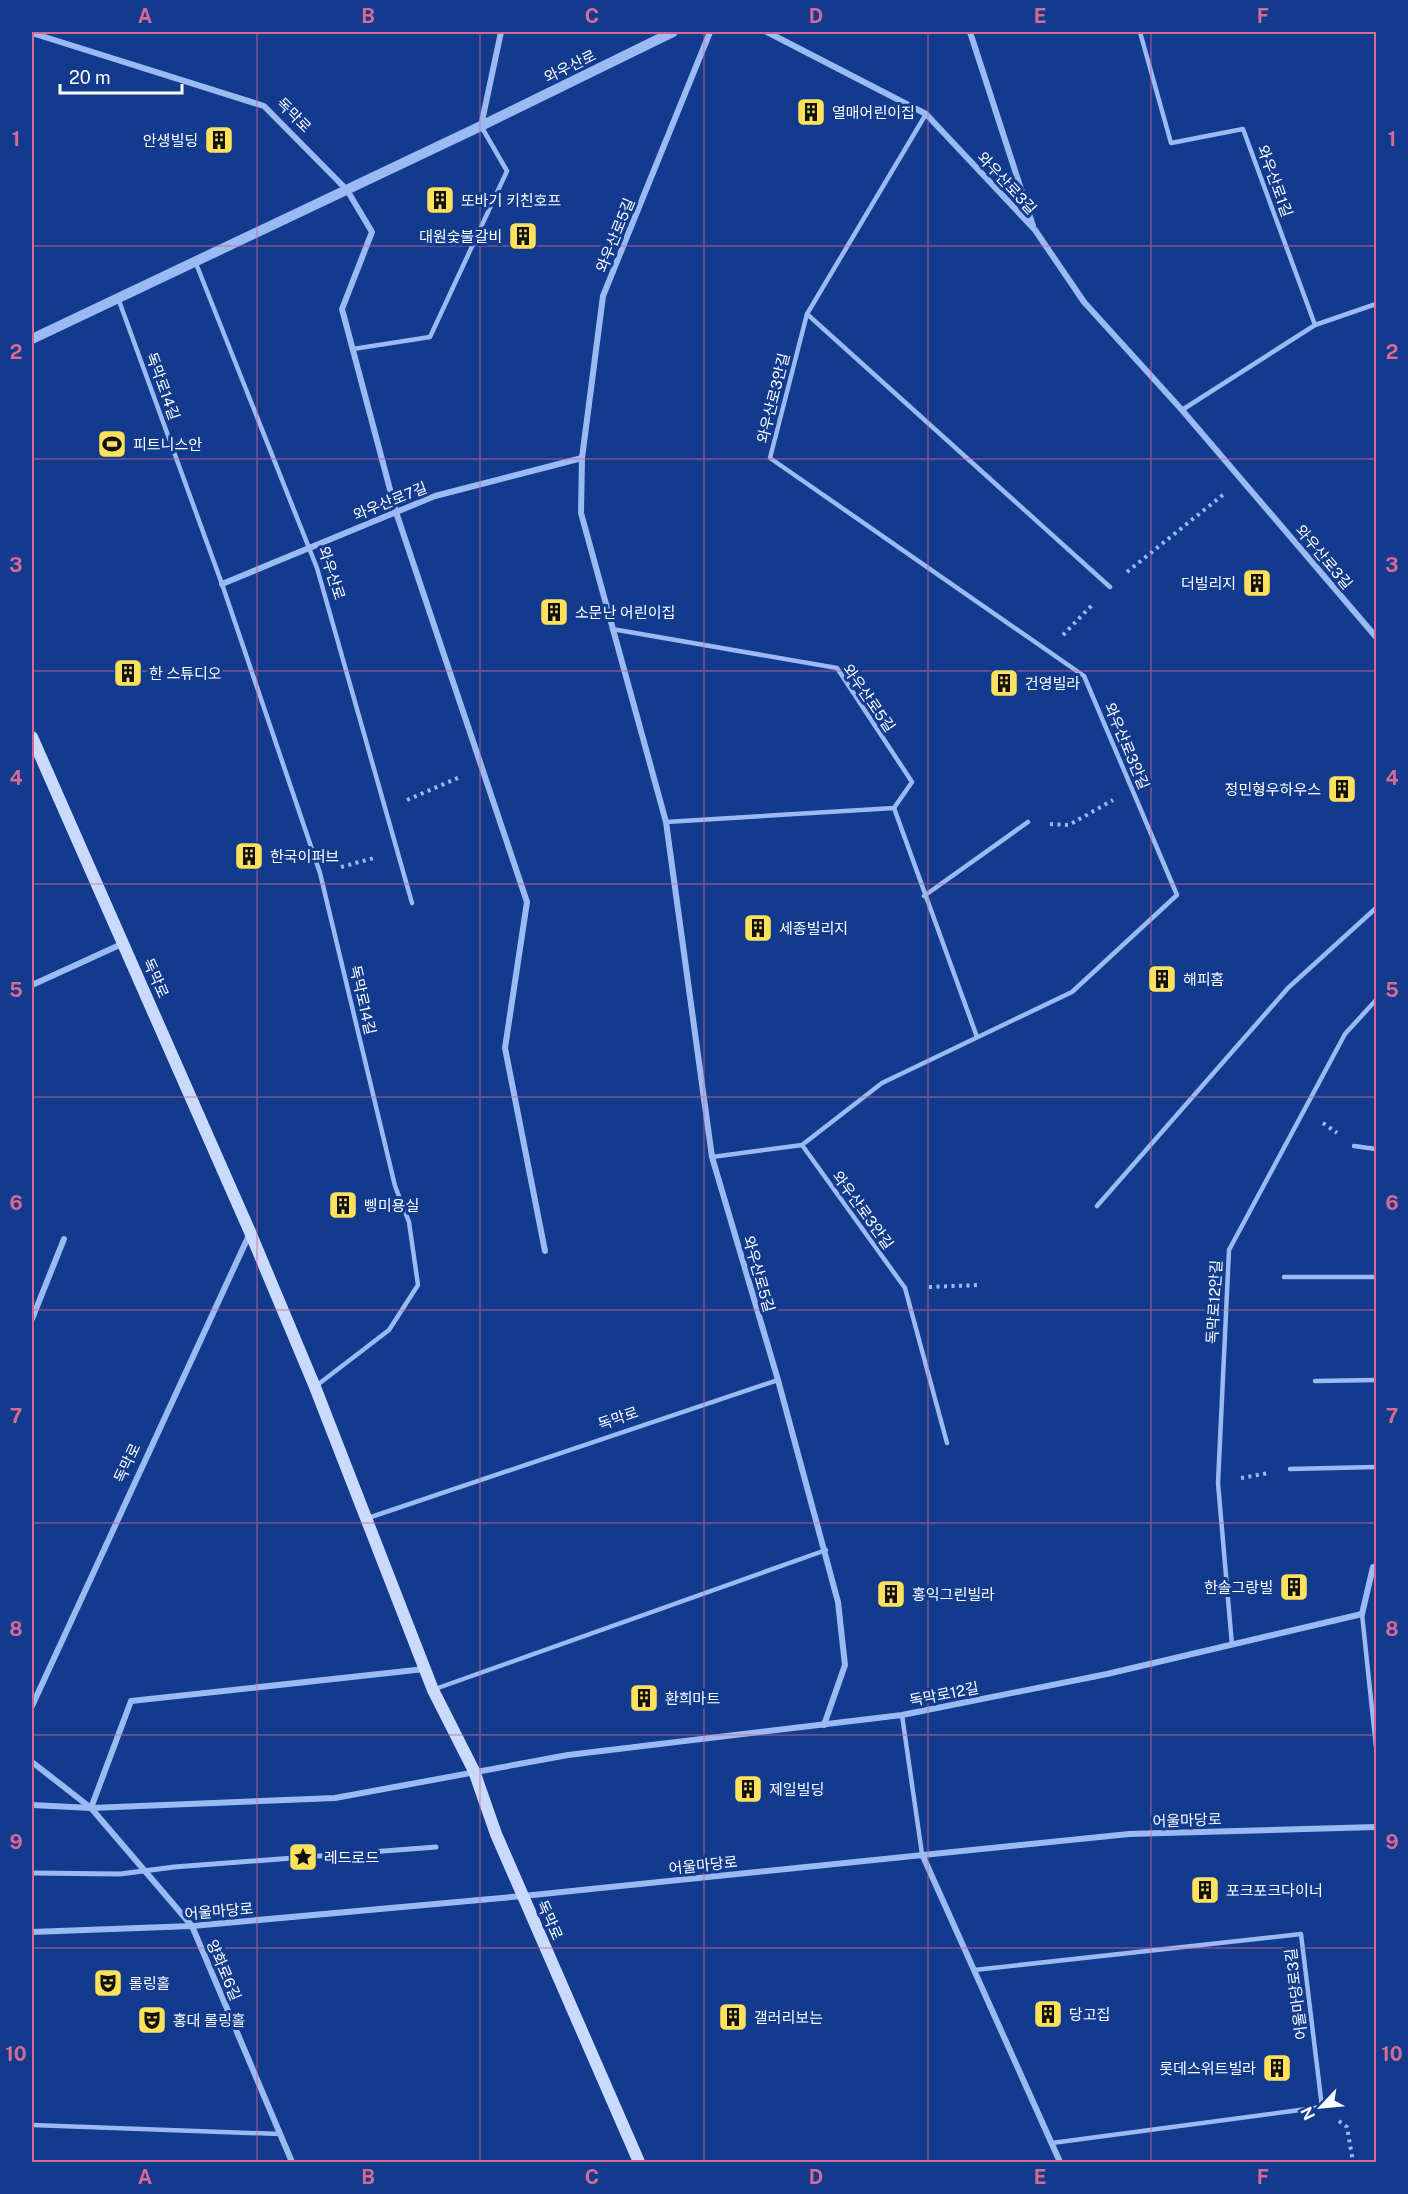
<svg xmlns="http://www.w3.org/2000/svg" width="1408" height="2194" font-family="'Public Sans','Noto Sans KR',sans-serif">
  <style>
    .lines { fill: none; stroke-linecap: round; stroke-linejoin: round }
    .path { stroke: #9bb9f2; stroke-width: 4; stroke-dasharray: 3 4.5; stroke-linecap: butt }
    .service { stroke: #9bb9f2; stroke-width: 4.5 }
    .pedestrian { stroke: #9bb9f2; stroke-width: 5 }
    .minor { stroke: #9bb9f2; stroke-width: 6 }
    .tertiary { stroke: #9bb9f2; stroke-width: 10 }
    .secondary { stroke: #c9dafc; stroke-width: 12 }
    .grid { fill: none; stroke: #d76994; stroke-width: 1.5; stroke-opacity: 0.55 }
    .labels { text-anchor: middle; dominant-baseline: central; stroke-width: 6; stroke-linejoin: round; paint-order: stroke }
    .street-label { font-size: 15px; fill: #fff; stroke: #123b8e }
    .poi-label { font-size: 15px; fill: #fff; stroke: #123b8e; text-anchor: start }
    .neatline { fill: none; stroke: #d76994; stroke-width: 2 }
    .grid-label { font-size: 20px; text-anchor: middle; font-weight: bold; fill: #d76994 }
  </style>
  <rect width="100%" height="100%" fill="#123b8e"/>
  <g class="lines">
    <g class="path">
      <path d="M1127,572L1224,494"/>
      <path d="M1063,635L1093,604"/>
      <path d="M407,800L460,777"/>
      <path d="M1050,824L1069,825L1113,800"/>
      <path d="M341,867L374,858"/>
      <path d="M1323,1123L1337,1133"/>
      <path d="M929,1287L979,1285"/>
      <path d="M1241,1478L1269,1473"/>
      <path d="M1339,2121L1347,2127L1353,2162"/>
    </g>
    <g class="service">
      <path d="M1140,32L1171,143L1243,129L1315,325L1376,304"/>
      <path d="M195,261L317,568L412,903"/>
      <path d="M118,298L222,584L320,873L395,1186L409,1222L418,1285L389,1330L316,1386"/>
      <path d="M807,314L1110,587"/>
      <path d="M353,349L430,337L507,171L481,126"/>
      <path d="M1182,410L1315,325"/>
      <path d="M612,629L837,668L912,782L894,808"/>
      <path d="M666,822L894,808L977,1037"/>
      <path d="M924,896L1028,822"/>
      <path d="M802,1145L905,1288L947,1443"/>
      <path d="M1354,1146L1376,1149"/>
      <path d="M712,1157L802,1145L882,1083L1072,992L1177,895L1084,676L770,458L807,314L926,114"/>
      <path d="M1097,1206L1288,988L1376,908"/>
      <path d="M1284,1277H1376"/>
      <path d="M1315,1381L1376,1380"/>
      <path d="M1290,1469L1376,1467"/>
      <path d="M368,1518L778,1380"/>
      <path d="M1362,1614L1376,1747"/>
      <path d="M1232,1645L1218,1483L1229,1250L1345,1034L1376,1000"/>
      <path d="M435,1689L826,1550"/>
      <path d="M902,1715L922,1854"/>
      <path d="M974,1970L1301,1934L1322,2107L1052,2143"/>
      <path d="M32,2125L280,2134"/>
    </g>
    <path class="pedestrian" d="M32,1873L120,1874L174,1867L436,1847"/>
    <g class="minor">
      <path d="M710,32L603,296L582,458L581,513L666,822L712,1157L778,1380L838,1602L845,1665L824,1725"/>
      <path d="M767,32L926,114L1035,230L1084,302L1182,410L1376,637"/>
      <path d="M970,32L1033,226"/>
      <path d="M32,33L264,106L347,190L372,232L342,309L396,512L527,902L505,1048L545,1251"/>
      <path d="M481,126L501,32"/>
      <path d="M222,584L435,496L582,458"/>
      <path d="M32,985L124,943"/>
      <path d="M32,1319L64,1239"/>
      <path d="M32,1706L250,1233"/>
      <path d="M32,1762L91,1808L192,1926L292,2162"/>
      <path d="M32,1805L91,1808L335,1798L568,1755L902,1715L1107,1674L1362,1614L1373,1567L1376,1566"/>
      <path d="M91,1808L131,1701L425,1669"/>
      <path d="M922,1854L1060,2162"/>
      <path d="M32,1932L192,1926L523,1896L1129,1834L1376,1827"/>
    </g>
    <path class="tertiary" d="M32,339L481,126L673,32"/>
    <path class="secondary" d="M32,737L250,1232L315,1387L433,1690L474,1771L496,1834L639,2162"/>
  </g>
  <path class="grid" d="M257,32V2162M480,32V2162M704,32V2162M928,32V2162M1151,32V2162M32,246H1376M32,459H1376M32,671H1376M32,884H1376M32,1097H1376M32,1310H1376M32,1523H1376M32,1735H1376M32,1948H1376"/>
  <defs>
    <g id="building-square" transform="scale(1.5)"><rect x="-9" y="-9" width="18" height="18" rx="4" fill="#ffe15b" stroke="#123b8e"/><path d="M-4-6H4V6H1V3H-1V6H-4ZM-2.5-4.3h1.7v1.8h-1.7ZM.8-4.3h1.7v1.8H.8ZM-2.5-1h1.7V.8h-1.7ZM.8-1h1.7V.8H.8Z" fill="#111"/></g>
    <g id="stadium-square" transform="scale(1.5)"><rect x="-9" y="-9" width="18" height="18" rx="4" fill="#ffe15b" stroke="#123b8e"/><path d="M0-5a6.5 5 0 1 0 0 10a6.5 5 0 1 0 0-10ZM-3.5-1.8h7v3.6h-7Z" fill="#111"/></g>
    <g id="sight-square" transform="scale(1.5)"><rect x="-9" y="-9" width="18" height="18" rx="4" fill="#ffe15b" stroke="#123b8e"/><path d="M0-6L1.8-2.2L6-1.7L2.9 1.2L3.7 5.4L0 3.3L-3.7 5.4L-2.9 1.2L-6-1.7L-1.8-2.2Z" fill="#111"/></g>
    <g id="theatre-square" transform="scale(1.5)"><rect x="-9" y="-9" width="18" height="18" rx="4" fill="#ffe15b" stroke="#123b8e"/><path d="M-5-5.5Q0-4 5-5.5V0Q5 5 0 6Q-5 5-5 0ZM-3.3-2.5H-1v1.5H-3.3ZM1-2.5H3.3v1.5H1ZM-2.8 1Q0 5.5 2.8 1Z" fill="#111"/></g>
  </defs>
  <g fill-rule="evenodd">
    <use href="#building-square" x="811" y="112"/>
    <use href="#building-square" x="219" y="140"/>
    <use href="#building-square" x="440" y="200"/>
    <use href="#building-square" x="523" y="236"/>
    <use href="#stadium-square" x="112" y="444"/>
    <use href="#building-square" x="1257" y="583"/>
    <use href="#building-square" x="554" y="612"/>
    <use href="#building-square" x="128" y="673"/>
    <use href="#building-square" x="1004" y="683"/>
    <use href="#building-square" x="1342" y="789"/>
    <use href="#building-square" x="249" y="856"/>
    <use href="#building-square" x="758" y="928"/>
    <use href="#building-square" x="1162" y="979"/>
    <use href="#building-square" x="343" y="1205"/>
    <use href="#building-square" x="1294" y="1587"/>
    <use href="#building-square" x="891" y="1594"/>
    <use href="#building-square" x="644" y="1698"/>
    <use href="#building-square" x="748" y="1789"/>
    <use href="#sight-square" x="303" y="1857"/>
    <use href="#building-square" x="1205" y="1890"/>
    <use href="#theatre-square" x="108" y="1983"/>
    <use href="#building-square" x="1048" y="2014"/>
    <use href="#building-square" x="733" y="2017"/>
    <use href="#theatre-square" x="152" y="2020"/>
    <use href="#building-square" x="1277" y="2068"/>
  </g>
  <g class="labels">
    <g class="street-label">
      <text transform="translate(570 66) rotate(-26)">와우산로</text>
      <text transform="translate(294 115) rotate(45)">독막로</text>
      <text transform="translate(1275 181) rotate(70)">와우산로1길</text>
      <text transform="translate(1007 183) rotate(47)">와우산로3길</text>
      <text transform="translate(615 235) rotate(-68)">와우산로5길</text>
      <text transform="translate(163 386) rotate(70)">독막로14길</text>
      <text transform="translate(773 398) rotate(-76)">와우산로3안길</text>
      <text transform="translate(390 501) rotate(-22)">와우산로7길</text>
      <text transform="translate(1324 557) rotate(50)">와우산로3길</text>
      <text transform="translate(332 573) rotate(72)">와우산로</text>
      <text transform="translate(869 698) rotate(55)">와우산로5길</text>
      <text transform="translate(1127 746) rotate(67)">와우산로3안길</text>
      <text transform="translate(156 978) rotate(66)">독막로</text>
      <text transform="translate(363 1000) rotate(77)">독막로14길</text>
      <text transform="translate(863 1210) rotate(54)">와우산로3안길</text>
      <text transform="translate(759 1274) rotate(74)">와우산로5길</text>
      <text transform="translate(1214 1302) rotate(-87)">독막로12안길</text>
      <text transform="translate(618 1418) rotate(-19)">독막로</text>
      <text transform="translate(127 1463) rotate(-65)">독막로</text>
      <text transform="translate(944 1694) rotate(-11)">독막로12길</text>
      <text transform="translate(1187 1820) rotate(-2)">어울마당로</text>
      <text transform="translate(703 1865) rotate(-6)">어울마당로</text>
      <text transform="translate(219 1911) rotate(-5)">어울마당로</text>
      <text transform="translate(550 1920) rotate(66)">독막로</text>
      <text transform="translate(224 1970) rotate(67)">양화로6길</text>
      <text transform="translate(1296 1994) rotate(-97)">어울마당로3길</text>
    </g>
    <g class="poi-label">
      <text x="832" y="112">열매어린이집</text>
      <text x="198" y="140" text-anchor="end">안생빌딩</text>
      <text x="461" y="200">또바기 키친호프</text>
      <text x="502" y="236" text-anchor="end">대원숯불갈비</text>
      <text x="133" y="444">피트니스안</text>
      <text x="1236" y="583" text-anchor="end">더빌리지</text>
      <text x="575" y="612">소문난 어린이집</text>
      <text x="149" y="673">한 스튜디오</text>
      <text x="1025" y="683">건영빌라</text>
      <text x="1321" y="789" text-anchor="end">정민형우하우스</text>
      <text x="270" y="856">한국이퍼브</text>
      <text x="779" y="928">세종빌리지</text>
      <text x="1183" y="979">해피홈</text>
      <text x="364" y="1205">삥미용실</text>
      <text x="1273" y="1587" text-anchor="end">한솔그랑빌</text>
      <text x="912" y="1594">홍익그린빌라</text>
      <text x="665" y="1698">환희마트</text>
      <text x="769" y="1789">제일빌딩</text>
      <text x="324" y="1857">레드로드</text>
      <text x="1226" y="1890">포크포크다이너</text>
      <text x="129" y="1983">롤링홀</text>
      <text x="1069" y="2014">당고집</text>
      <text x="754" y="2017">갤러리보는</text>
      <text x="173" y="2020">홍대 롤링홀</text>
      <text x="1256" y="2068" text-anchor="end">롯데스위트빌라</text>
    </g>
  </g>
  <rect width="1408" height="2194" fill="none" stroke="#123b8e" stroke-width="66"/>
  <g transform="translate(1321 2107) rotate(244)" stroke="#123b8e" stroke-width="4.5" paint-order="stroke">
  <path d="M0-4.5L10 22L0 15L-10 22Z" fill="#ffffff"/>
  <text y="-9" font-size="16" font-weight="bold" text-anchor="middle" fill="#ffffff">N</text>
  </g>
  <path d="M60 84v9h122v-9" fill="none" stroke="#ffffff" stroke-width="3"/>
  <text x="69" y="84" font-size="18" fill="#ffffff" stroke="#123b8e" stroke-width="4.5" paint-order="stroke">20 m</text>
  <rect x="33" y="33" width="1342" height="2128" class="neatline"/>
  <g class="grid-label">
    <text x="145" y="23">A</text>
    <text x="368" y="23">B</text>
    <text x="592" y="23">C</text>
    <text x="816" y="23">D</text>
    <text x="1040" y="23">E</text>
    <text x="1263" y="23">F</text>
    <text x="16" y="146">1</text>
    <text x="1392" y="146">1</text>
    <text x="16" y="359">2</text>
    <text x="1392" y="359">2</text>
    <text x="16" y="572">3</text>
    <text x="1392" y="572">3</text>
    <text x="16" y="785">4</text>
    <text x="1392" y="785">4</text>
    <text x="16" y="997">5</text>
    <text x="1392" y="997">5</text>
    <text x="16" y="1210">6</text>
    <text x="1392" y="1210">6</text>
    <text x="16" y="1423">7</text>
    <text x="1392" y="1423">7</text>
    <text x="16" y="1636">8</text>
    <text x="1392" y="1636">8</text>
    <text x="16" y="1849">9</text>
    <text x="1392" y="1849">9</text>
    <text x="16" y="2061">10</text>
    <text x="1392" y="2061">10</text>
    <text x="145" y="2184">A</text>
    <text x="368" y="2184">B</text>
    <text x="592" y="2184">C</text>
    <text x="816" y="2184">D</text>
    <text x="1040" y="2184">E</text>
    <text x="1263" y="2184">F</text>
  </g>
</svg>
